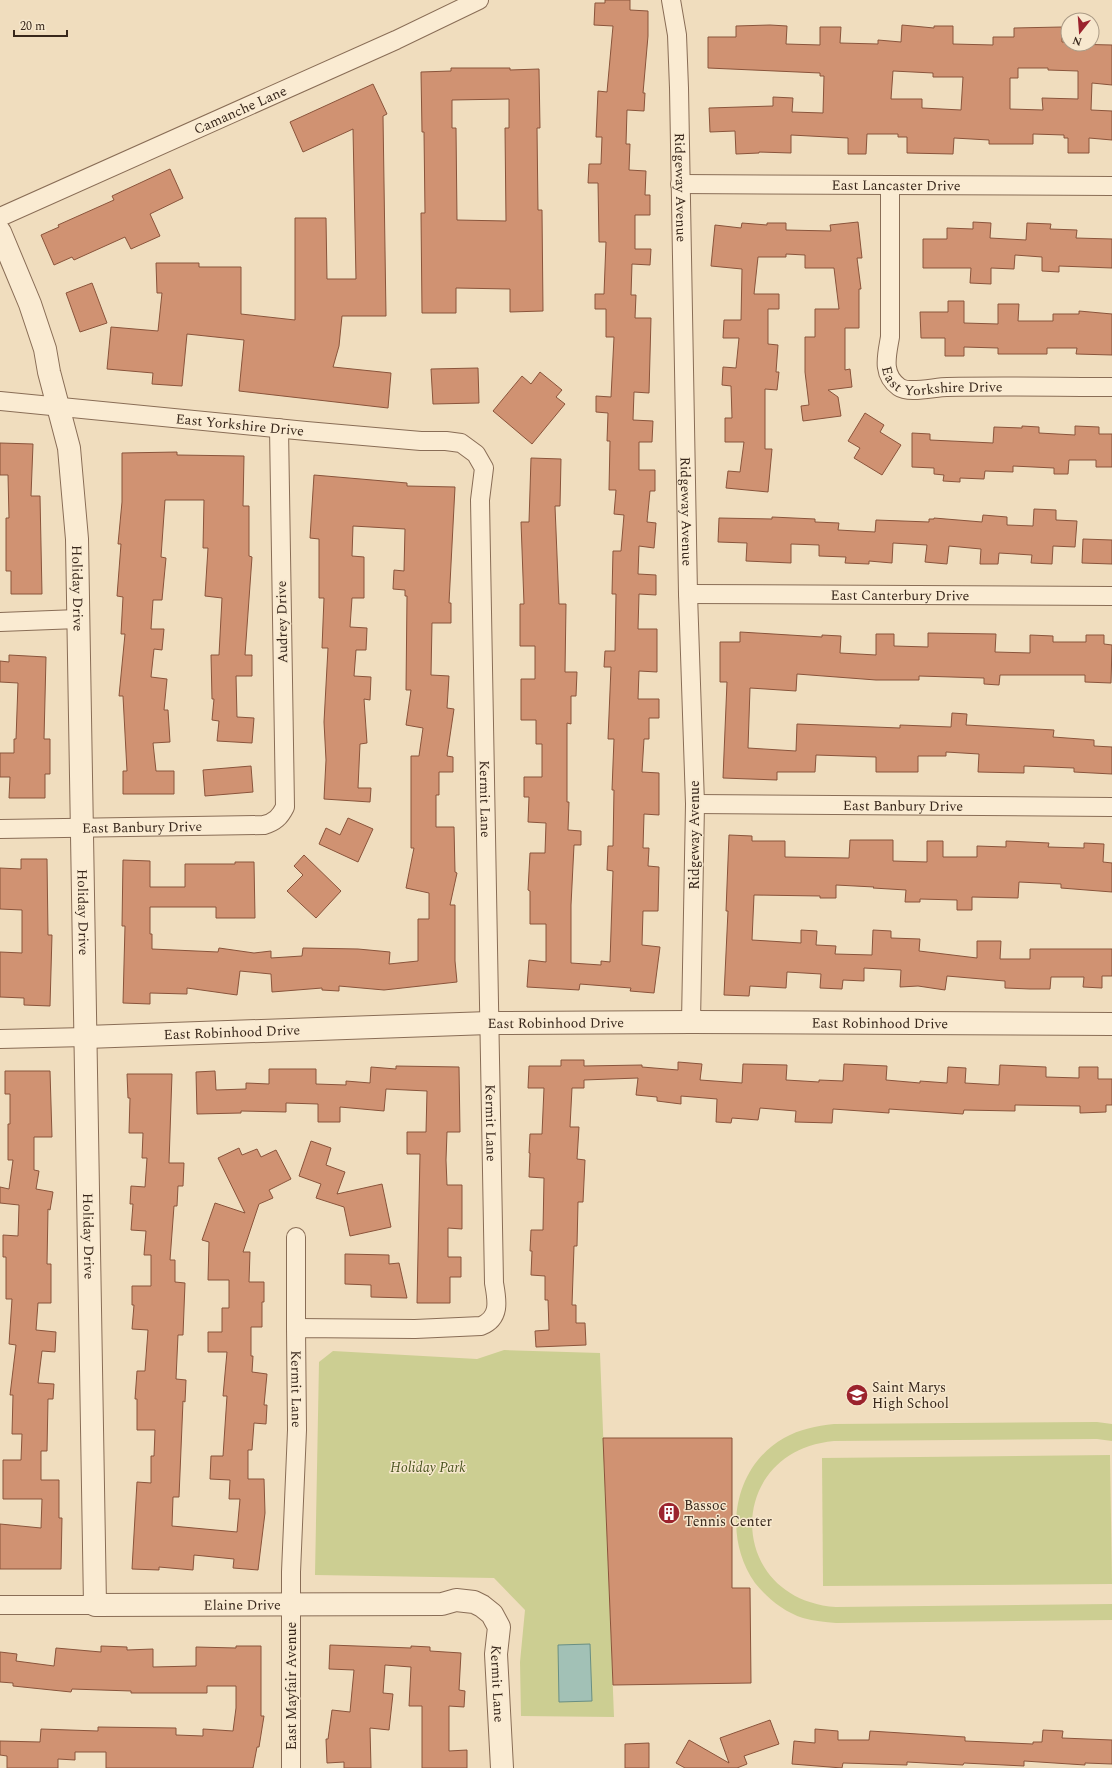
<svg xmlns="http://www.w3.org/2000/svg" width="1112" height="1768" font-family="Spectral,serif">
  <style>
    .green { fill: #ccce92 }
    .water { fill: #a2c1b6; stroke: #698f83 }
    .building { fill: #d09272; stroke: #8a543b; fill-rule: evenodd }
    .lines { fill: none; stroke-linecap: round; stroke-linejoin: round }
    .minor-casing { stroke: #896d56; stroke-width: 20 }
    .tertiary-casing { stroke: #896d56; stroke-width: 24 }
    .minor { stroke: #faebd2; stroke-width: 18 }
    .tertiary { stroke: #faebd2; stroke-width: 22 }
    .labels { text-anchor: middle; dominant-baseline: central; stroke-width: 3; stroke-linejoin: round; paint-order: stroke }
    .street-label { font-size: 14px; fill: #38271b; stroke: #f7e8ce }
    .poi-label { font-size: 14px; fill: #38271b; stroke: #f7e8ce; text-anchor: start }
    .park-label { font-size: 14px; font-style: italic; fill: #4c5521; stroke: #f7e8ce }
  </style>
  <rect width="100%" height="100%" fill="#f0ddbe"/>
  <g class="green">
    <path d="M504,1350L600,1353L614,1717L521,1716L520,1662L525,1610L494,1578L315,1575L319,1362L333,1351L477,1359Z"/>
    <path d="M1097,1422L1112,1424V1441L1097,1439L834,1441C724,1451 725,1599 836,1607L1112,1604V1620L836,1623C825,1622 814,1621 803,1618C784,1612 767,1598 755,1583C722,1536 733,1467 784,1438C800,1429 816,1426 834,1424Z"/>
    <path d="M1110,1455L1112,1584L823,1586L822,1458Z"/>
  </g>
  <path class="water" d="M590,1644L592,1701L559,1702L558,1645Z"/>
  <g class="building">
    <path d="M605,0H630V10L648,11V36L643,93H645L644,111L627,110L626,144H630L629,170L646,171L645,195H650V215H635V249H651L650,265L632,264L631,295H636L635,318H651L649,393L634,392L633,420L653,421L652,442H639V470H655V491H650L647,522L656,523L654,548L639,546L638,574L656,575V595L639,594L638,629H657V672L639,671L638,699H659V718H649V739H644L642,772L659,773V815L644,814L643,848H649L648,866L659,867L658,911H643L642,945L660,947L654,993L630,991L631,988L580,984L579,990L527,987L529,960L546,962V924H530V891L528,890L530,853H545L546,823L528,822L529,797H524V777H542V744H536V720H521V679H535V646H520V604H524L521,522H529L531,458L561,459L560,506H555L559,604H566L565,672H577L576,696H571V724L567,723V802H569L568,830L581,831V845H574L571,905V963L601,965V961L610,962L613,871L607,870L608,846H613L614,790H612L614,739H608L611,667H604L605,651H615L616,594H612L613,551H621L624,515L614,514L616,490H609L610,441H607L608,413L596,412V396L611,397L614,337H606V309H595V294H604L606,242H599L598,183H588L589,164H601L602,137H596L598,91L607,92L613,26L594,25L595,3H605Z"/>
    <path d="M770,25L787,26L786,44L820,45V27H841L840,43L878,44V40L901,42L902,25L934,28V26H953V44L993,45V37H1014V28L1062,27V42H1068V44L1112,45V85L1092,83L1091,110L1112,111V140L1089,138V153H1068V138H1064V135L1033,134V144H989V140L954,138L953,154L907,153V137H898V134H867L866,154H848V138L791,135V153L759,152V153L736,154L735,131L710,132L709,108L773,106V97L793,98L792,112L823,113L824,76H820V73L708,68V37H736V26ZM1018,68H1048V70L1078,71V99L1042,98L1043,110L1010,109V78H1018ZM893,71L933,73V77H963L961,110L922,108V99H891Z"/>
    <path d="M451,68H510V70L539,69L540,128H537L538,210H542L543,311L510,312V289L456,288V313H422L421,213H425L424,132H422L421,72L451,71ZM509,99V128H505L506,221L457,220L456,128H452V100Z"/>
    <path d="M373,84L387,114L383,116L386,316H342L339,346L333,367L391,373L388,408L239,391L244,340L187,334L182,386L152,384L153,373L107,369L111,327L158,331L162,293H157L156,263H199V267H241V314L295,320V218H326L327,279H356L353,129L303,152L290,122Z"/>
    <path d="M170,169L183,198L150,214L160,236L131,249L125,237L74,260L72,257L54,265L41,235L59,227L58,225L114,200L112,196Z"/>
    <path d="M858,222L862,258H857L861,289H859V328H845V370L850,369L852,387L828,390L838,397L841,416L803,421L801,406L809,405L805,372V337H815V309H839L834,268H805V255L786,254V257H758L754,294H779V309H768V344L778,345L776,372H779L777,390L765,389V449H772L768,492L726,488L728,471L740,472L744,442H725V418H732L731,386L722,385L723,367L736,368L739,338H723L724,320H741L742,269L711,266L715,225L741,228L742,223L767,225V223H786V230L831,231L830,225Z"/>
    <path d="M973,222L991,223L990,238L1026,240L1027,223L1051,224L1050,229L1077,230L1076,238L1112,239V268L1059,266V272L1042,271V257L1015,255L1014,269L991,268V284L970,283L971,268H923V239H947V228L973,229Z"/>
    <path d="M92,283L107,323L80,332L66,293Z"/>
    <path d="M948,301H964V323L998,324V304H1019L1018,321H1053V314H1079V311L1112,314V355L1076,354L1077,348H1047V354H998V348L964,347V356H945V338H921L920,312H948Z"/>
    <path d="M478,368L479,403L433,404L431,369Z"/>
    <path d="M540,372L562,390L556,397L565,404L532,444L493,411L522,376L531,384Z"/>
    <path d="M865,413L884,425L880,432L901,445L882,475L854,458L860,448L848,441Z"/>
    <path d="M1022,426L1039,427V433L1075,435V426L1099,427V434H1112V467H1096V460H1069L1068,474H1054V468L1013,466V472L985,471L984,479L960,478V482L943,481L944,475L934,474V468L912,467V433L930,434V440L993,443L994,427L1022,428Z"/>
    <path d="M0,443L33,444L31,496H40L42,594H11V571H6V518H9L8,475H0Z"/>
    <path d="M177,452V455L244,456L243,506H249V556L252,557L245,655H252V676H236L237,717L254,718L252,743L217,741L219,721L212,720L214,699H212L211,655H219L222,598L205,596L208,548H203L204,500H165L161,557L166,558L162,600H153L151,629H164L162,650L154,649L151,677L167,679L164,710H168L170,742L153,743L156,771H174V794H123V771H127L123,696H119L125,634H121L123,597L117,596L121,544H118L122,502V453Z"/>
    <path d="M314,475L407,483V486L455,487L449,603H451V623H432L431,675L449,676L447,708L454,709L447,756L453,757V772H439V795H436V827H454L455,872L457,873L450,905H455V961L457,982L384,990L339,986V991L322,990V988L272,992L271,974L240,971L237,995L187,988V994L150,993V1004L123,1003L125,926H122L123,860L150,861V887H185V864H235V862H254L255,918H216V907H150V934H152V949L218,952L219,948L254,953L271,951V958L302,956L303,948L358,949L390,952L389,964L418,961V919H429V893L406,888L414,848H411V756H419L423,728L406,725L411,690H406L407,596H405V590L393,589L394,570L404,571L405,529L353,526L352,556L364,557V598H352L350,627L367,628L366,650H356L354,676L371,677L370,700L364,699L367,743L360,744L358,788H371L370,802L324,799L326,760L324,722L328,648H322L324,598H319V539L310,538Z"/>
    <path d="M1034,509L1056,510V520L1077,521L1075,547L1053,546L1052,564L1031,563L1032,555L999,553L998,564H980L981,549L949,546L947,564L925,562L927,545L893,543L892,563L869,561V564L845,563L846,557L819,556V545L791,544V563L746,561L747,543L718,542L719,518L772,519V517L815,519V522L839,523L838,530L875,532L876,520L929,522V519H934V518L982,522L983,515L1007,517V525L1033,526Z"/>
    <path d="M1083,539L1112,540V564L1082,563Z"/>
    <path d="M740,632L822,637V635L841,636L840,653L876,655V634H894V646L928,647V633L996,634L995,652L1030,653V635L1053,636V642H1086V635H1104V644L1112,645L1111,683L1085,682V675H1000L999,685L984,684V678L919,676V680H876L797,674L796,691L750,688L748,748L796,751L797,724L900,728V725L951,727L952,713L967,714L966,725L1054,730L1053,737L1094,740V746L1112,747V774L1074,772V768L1024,766V773L978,772L979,754L946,752V756H918V772H876V757L816,755L815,772H777V780L723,778L727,682H720V642H740Z"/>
    <path d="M9,655L46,657L44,739H50V774H45V798H9L10,777H0V753H14V739H16L18,683L0,682V661L9,662Z"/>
    <path d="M251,766L253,792L205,796L203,770Z"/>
    <path d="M348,818L373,829L358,862L319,844L326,828L340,835Z"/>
    <path d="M729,835L752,836V841H785V857L849,858L850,840H893V861L927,862V841H943V857H977V846L1006,847V841L1049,843L1048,847L1084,848V843L1104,844L1103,862L1112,863V892L1061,888V884L1019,882L1018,898L972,897V910H957V900L920,899V902H905L906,890L873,888L874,887L836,885V898H820V896L754,895L752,940L801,943V930L817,931L816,945L836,946L835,954L872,955L873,930L891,931V938L920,939L919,951L977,958V941H1001L1000,959H1030V949H1112V976H1102V988L1083,987L1084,977H1051L1050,989H1030L1005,988V981L947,976L945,990L918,986L900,987L901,970L864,968V981L843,980L842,989L820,988L821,974L787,972L786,988L750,986L749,996L724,995L728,911H726Z"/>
    <path d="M304,855L341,891L316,918L287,891L303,875L294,866Z"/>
    <path d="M21,859H47L48,935H52L50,1006L24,1005V998L0,997V952L22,953V910L0,909V868L21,869Z"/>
    <path d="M561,1060H584V1066L642,1065V1067L678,1070V1062L702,1064L700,1080L742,1083L743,1064L787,1065L786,1080L819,1082V1080L843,1081L844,1064L887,1066L886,1080L920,1083V1081L947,1083L948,1067L966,1068L965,1083L999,1085L1000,1065L1046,1067V1077L1079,1078V1067H1098V1079H1112V1105H1106V1112L1080,1113V1106L1015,1105V1111L964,1110L963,1114L889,1109V1113L833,1109L832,1123L795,1122L796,1111L760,1108L758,1120L732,1118L731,1123L716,1122L717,1099L681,1096V1104L657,1101V1097L636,1095L638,1078L584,1080V1088H572L570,1127H579L577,1159L585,1160L583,1202H578L577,1246H574L572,1305H576V1323H585L586,1345L536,1347L535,1331L549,1330L548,1300H545V1276L531,1275L532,1251H530L531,1230H543L544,1178L529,1177L530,1153H529L530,1134H542L544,1088H528L529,1066H561Z"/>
    <path d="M396,1066L459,1067L460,1132H447L446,1160L447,1185H462V1229L448,1228V1257H461V1277H450V1303H417L420,1154H407V1132H426L427,1091L386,1089L384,1111L340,1107V1122H318V1104L286,1103V1112L241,1111V1113L197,1114L196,1072L215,1071L216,1090L246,1089V1083L269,1084V1069H316V1084L346,1085V1081L370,1083L371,1067L396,1069Z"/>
    <path d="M5,1071H50L52,1137H34V1170L39,1171L36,1189L53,1192L50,1210L48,1209L47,1264H51V1303H38L36,1330L56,1332L55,1352L42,1351L38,1383L54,1384L53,1399H48L47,1451H41V1480H59V1518H62L61,1569H0V1524L41,1528L42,1499H3V1460H21L22,1434H12L13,1395H10L16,1345L9,1344L12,1299H6V1257H3V1235L18,1236L19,1205L0,1203V1187L9,1189L13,1160H8V1124H10V1094H5Z"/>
    <path d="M127,1074H172L169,1163H184L183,1186H178L177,1206H174L170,1260H175V1282L185,1283L183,1335H178L176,1379L186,1380L185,1402L183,1401L179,1497H173L172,1526L237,1532L240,1499H229L230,1480L210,1479L211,1456H223L227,1396H223L227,1352H208V1332H222V1308H229V1280H208L209,1242L202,1240L215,1203L245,1213L218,1158L239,1148L242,1155L257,1149L261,1157L276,1150L291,1179L269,1190L273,1198L259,1204L243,1252H250L249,1282H264V1302H262V1327H251V1356H253L252,1372L267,1374L264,1405H267L266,1424L254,1423L252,1450H248V1479H264L265,1513L258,1570L233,1568L234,1559L194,1555L193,1570L159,1567V1570L132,1569L137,1482L151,1483V1456H154L155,1430H137V1399H135L137,1371H145L148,1330L132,1329L134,1305H132V1286H151V1255H144L146,1231L131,1230L133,1204H130L131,1186L145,1187L147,1158H142L143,1133H129L130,1098H128Z"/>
    <path d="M311,1141L331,1148L326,1165L345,1172L337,1194L382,1184L391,1227L350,1236L344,1207L316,1198L321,1184L299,1176Z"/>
    <path d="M345,1254L389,1255V1264L399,1263L407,1298L371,1297V1285L345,1284Z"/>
    <path d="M603,1438H732V1588H750L751,1683L613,1685Z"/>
    <path d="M330,1645L411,1648V1646L430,1647V1651L461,1653L459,1690L465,1691L464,1707L449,1706V1751L467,1750V1768H422V1706H409L411,1667L385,1665L383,1693L393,1694L389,1730L370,1728L371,1768H344V1762L327,1763L326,1739H328L332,1710L350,1712L354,1670L329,1669Z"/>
    <path d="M101,1646L127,1647V1650L153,1649V1667L196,1666V1647L236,1648V1646H261V1716H264L259,1747H257L253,1768H106V1752H75V1760L58,1759V1768H7V1756L0,1755V1741L40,1742L41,1729L98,1731V1727L176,1728V1735L203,1736V1729L233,1731L236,1708V1686H207V1693H131V1691L72,1689L71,1692L13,1686V1683L0,1682V1652L17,1654L16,1661L54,1666L56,1648L101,1652Z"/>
    <path d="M770,1720L779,1744L744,1756L747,1764L737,1768H685L676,1763L689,1740L729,1763L720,1738Z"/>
    <path d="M815,1729L838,1731V1740H869L870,1731L965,1737V1741L1033,1744V1742H1042L1043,1730L1063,1731L1062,1738L1112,1740V1764L1085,1763V1765L1024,1761V1766L964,1763L963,1765L907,1762V1765L843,1763L842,1768L792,1764L794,1741L815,1743Z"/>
    <path d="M649,1743V1768H625V1744Z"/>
  </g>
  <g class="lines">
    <g class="minor-casing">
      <g id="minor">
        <path id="s1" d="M671,0L677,35L679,88L688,594L695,804L691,1022"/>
        <path id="s2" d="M680,184L1112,186"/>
        <path id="s3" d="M890,185V337C887,355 881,374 899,387C909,394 935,387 947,387C1002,386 1057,387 1112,387"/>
        <path id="s4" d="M0,217L396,40L479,0"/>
        <path id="s5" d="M0,401L306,431L421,441H446L461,443L476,454L484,468L480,500L494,1283C497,1300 501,1318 481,1326L415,1329L296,1328L297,1430L291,1572V1768"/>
        <path id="s6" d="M688,594L1112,596"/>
        <path d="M0,622L78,619"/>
        <path id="s7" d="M695,804L1112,807"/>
        <path id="s8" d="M0,829L264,825C275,822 280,817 285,807L279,428"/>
        <path d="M0,1039L86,1037"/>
        <path d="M296,1237V1328"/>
        <path d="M0,1605H95"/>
      </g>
    </g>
    <g class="tertiary-casing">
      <g id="tertiary">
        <path id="s9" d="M0,232L30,304L45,349L49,372L69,448L77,539L95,1605L442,1604L456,1600L474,1602L482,1606L492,1614L499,1627L496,1654L502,1768"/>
        <path id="s10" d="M86,1037L489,1023L691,1022L1112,1024"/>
      </g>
    </g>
    <use href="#minor" class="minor"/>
    <use href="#tertiary" class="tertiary"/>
  </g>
  <defs>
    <g id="school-disc" transform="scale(1.15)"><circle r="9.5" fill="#9b232d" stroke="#f7e8ce"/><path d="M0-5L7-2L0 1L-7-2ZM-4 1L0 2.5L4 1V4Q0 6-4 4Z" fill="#fff"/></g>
    <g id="building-disc" transform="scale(1.15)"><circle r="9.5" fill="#9b232d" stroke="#f7e8ce"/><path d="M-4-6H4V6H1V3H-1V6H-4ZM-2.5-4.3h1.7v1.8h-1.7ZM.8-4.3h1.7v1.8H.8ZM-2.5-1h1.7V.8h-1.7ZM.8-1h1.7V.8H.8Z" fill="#fff"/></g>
  </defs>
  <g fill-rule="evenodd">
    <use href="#school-disc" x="857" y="1395"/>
    <use href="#building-disc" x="669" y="1513"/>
  </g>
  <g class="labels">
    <g class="street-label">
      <text stroke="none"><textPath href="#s4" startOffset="263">Camanche Lane</textPath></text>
      <text stroke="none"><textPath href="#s2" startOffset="216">East Lancaster Drive</textPath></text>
      <text stroke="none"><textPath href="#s1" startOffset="188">Ridgeway Avenue</textPath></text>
      <text stroke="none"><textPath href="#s3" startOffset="246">East Yorkshire Drive</textPath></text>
      <text stroke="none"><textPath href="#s5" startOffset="241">East Yorkshire Drive</textPath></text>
      <text stroke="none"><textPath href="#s1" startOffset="512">Ridgeway Avenue</textPath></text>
      <text stroke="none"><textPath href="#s9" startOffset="368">Holiday Drive</textPath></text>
      <text stroke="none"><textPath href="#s6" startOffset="212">East Canterbury Drive</textPath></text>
      <text transform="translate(282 622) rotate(-91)">Audrey Drive</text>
      <text stroke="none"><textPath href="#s5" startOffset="829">Kermit Lane</textPath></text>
      <text stroke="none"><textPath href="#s7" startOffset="208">East Banbury Drive</textPath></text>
      <text stroke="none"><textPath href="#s8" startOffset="142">East Banbury Drive</textPath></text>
      <text transform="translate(694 835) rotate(-90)">Ridgeway Avenue</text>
      <text stroke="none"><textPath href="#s9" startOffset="692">Holiday Drive</textPath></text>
      <text stroke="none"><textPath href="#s10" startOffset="470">East Robinhood Drive</textPath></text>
      <text stroke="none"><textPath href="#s10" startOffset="794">East Robinhood Drive</textPath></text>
      <text stroke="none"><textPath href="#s10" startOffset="146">East Robinhood Drive</textPath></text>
      <text stroke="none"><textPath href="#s5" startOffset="1153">Kermit Lane</textPath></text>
      <text stroke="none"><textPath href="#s9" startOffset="1016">Holiday Drive</textPath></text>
      <text stroke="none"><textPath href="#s5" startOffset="1609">Kermit Lane</textPath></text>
      <text stroke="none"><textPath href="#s9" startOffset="1532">Elaine Drive</textPath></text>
      <text stroke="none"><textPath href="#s9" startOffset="1858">Kermit Lane</textPath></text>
      <text transform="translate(291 1686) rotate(-90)">East Mayfair Avenue</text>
    </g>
    <g class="poi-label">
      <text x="872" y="1387">Saint Marys<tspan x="872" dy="16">High School</tspan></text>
      <text x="684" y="1505">Bassoc<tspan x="684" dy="16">Tennis Center</tspan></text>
    </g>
    <g class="park-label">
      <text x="428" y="1467">Holiday Park</text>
    </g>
  </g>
  <g transform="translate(1080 32) rotate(197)"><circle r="19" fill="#f7e8ce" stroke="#ab9b86"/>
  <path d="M0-3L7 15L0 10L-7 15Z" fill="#9b232d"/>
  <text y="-6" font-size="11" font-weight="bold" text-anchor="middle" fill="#38271b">N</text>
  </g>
  <path d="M14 30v6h53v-6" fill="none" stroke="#38271b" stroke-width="2"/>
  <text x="20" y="30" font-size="12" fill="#38271b" stroke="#f7e8ce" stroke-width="3" paint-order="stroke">20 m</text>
</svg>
